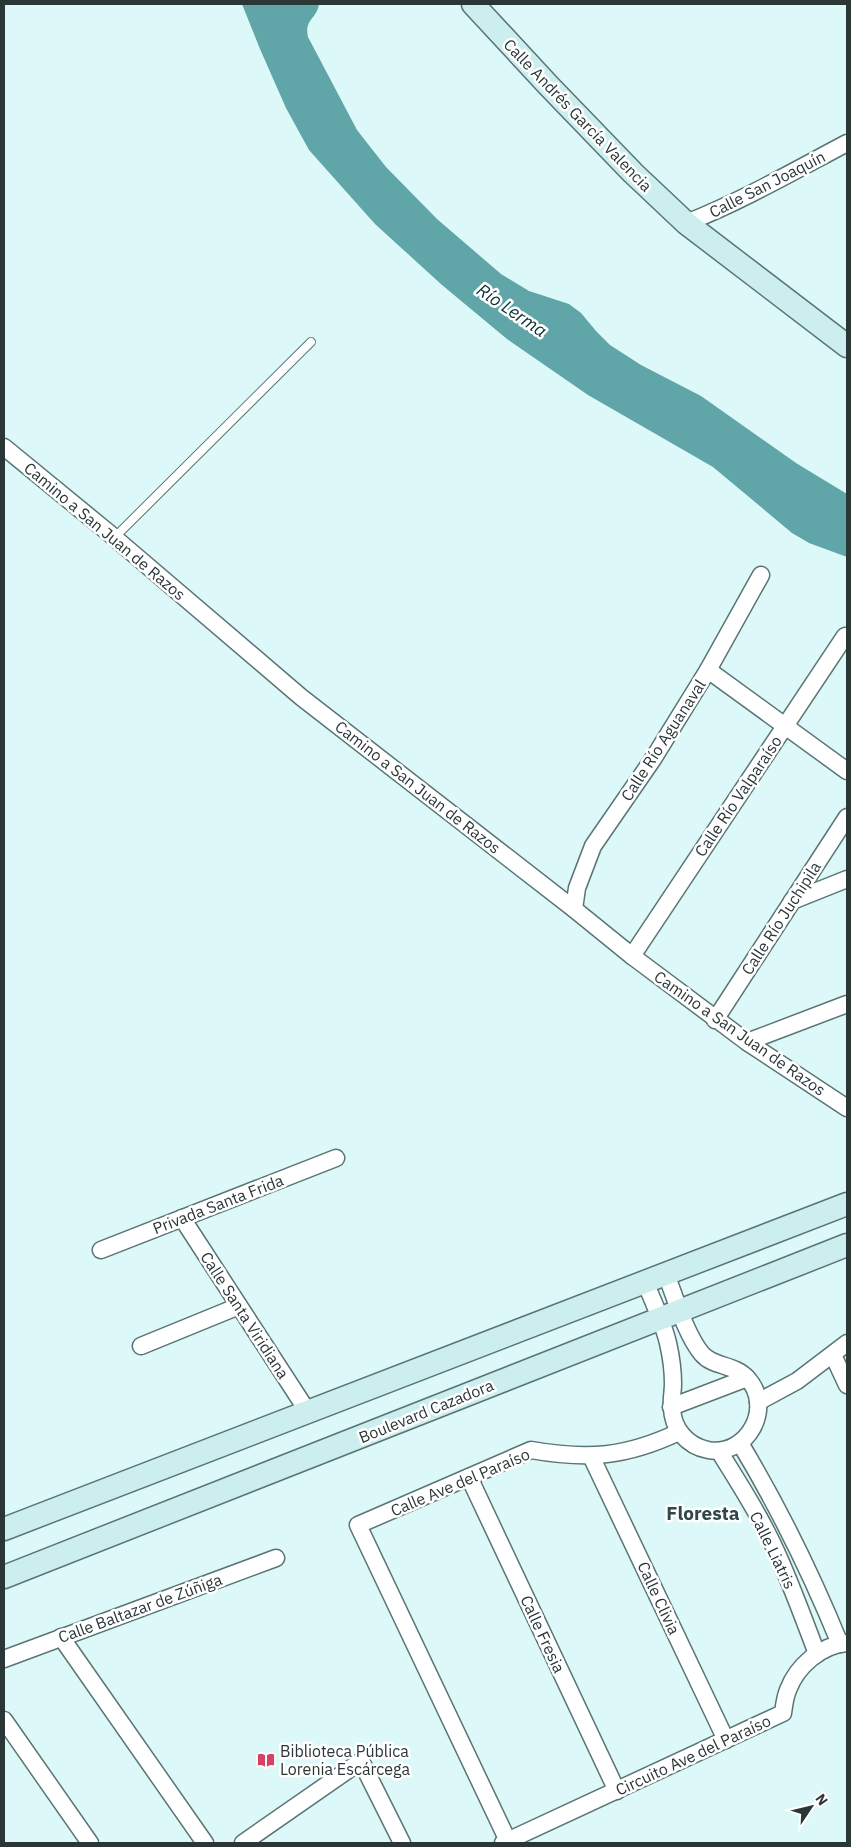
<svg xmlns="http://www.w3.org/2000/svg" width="851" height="1847" font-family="'IBM Plex Sans',sans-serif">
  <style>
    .water { fill: #60a5a8 }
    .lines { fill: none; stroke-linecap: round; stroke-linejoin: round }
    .lane-casing { stroke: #5a7475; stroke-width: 10 }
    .street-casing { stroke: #5a7475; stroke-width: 19 }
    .secondary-casing { stroke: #5a7475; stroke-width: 25 }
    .lane { stroke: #fff; stroke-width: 8 }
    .street { stroke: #fff; stroke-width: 16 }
    .secondary { stroke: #cceeef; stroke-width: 22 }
    .labels { text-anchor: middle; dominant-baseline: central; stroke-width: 5; stroke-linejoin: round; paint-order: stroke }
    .street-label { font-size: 16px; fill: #2b3637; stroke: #fff }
    .poi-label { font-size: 16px; fill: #2b3637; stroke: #fff; text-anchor: start }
    .water-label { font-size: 18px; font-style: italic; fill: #0e3133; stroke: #fff }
    .quarter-label { font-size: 19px; font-weight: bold; fill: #2f4748; stroke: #fff }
  </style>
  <rect width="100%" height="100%" fill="#dcf8f9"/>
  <path class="water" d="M242,4H319C317,19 304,19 308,37L357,130L386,167L437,219L501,274L529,291L569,304L581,313L596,331L610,345L641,365L701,396L796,463L847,494V557L809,543L792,533L713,467L588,395L507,339L442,285L375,224L309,150L286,108L260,49Z"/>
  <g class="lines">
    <g class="lane-casing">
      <path id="lane" d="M115,537L311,342"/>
    </g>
    <g class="street-casing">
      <g id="street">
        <path d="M686,223C742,201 794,171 847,143"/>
        <path d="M4,447L109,533L301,697L574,909L632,956L747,1042L847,1108"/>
        <path d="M708,670L847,771"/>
        <path d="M792,901L847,879"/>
        <path d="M574,909L577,888L593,846L653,759L708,670L761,575"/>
        <path d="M632,956L845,636"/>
        <path d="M715,1020L847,817"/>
        <path d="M747,1042L847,1004"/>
        <path d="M182,1218L308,1412"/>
        <path d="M101,1250L336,1158"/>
        <path d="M645,1282C653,1301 663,1322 668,1343C671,1356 673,1370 673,1384C673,1392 671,1399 672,1407C672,1428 687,1446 708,1450C747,1457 774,1408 748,1379C734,1363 714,1368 702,1354C686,1335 675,1297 666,1274"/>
        <path d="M141,1346L239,1306"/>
        <path d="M833,1355L847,1385"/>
        <path d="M758,1402L797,1381L847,1343"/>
        <path d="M671,1407L747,1378"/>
        <path d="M740,1443C779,1508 811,1573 840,1644"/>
        <path d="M719,1451C739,1483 760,1516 776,1551C791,1584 804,1619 817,1654"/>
        <path d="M591,1456L726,1740"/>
        <path d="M469,1477L617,1791"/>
        <path d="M61,1637L205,1843"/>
        <path d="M4,1659L276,1558"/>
        <path d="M4,1720L90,1843"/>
        <path d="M508,1841L358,1525L531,1450C588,1460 626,1457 679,1432"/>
        <path d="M243,1843L361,1761L402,1843"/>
        <path d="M503,1843L783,1713C784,1706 785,1697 788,1690C797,1666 821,1645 847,1643"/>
      </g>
    </g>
    <g class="secondary-casing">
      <g id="secondary">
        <path d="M473,4L549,86L633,173L686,223L847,346"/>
        <path d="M4,1529L847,1204"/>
        <path d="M4,1577L847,1245"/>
      </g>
    </g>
    <use href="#lane" class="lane"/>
    <use href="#street" class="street"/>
    <use href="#secondary" class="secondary"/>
  </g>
  <defs>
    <g id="library-bare" transform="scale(1.35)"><path d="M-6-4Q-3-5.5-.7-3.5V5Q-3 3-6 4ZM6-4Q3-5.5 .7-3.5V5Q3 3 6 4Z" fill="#d24364" stroke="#fff" stroke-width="2.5" paint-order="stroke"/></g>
  </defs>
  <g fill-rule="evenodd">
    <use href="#library-bare" x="266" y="1760"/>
  </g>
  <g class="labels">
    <g class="street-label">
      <text transform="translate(578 115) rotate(46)">Calle Andrés García Valencia</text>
      <text transform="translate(767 184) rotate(-27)">Calle San Joaquín</text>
      <text transform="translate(105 531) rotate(40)">Camino a San Juan de Razos</text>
      <text transform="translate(663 740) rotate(-57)">Calle Río Aguanaval</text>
      <text transform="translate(418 787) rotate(38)">Camino a San Juan de Razos</text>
      <text transform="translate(738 796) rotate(-56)">Calle Río Valparaíso</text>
      <text transform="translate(781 918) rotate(-57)">Calle Río Juchipila</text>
      <text transform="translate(740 1033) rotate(35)">Camino a San Juan de Razos</text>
      <text transform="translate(218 1204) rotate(-21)">Privada Santa Frida</text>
      <text transform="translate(245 1315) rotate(57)">Calle Santa Viridiana</text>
      <text transform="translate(426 1411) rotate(-22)">Boulevard Cazadora</text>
      <text transform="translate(460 1482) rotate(-23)">Calle Ave del Paraíso</text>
      <text transform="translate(773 1550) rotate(64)">Calle Liatris</text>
      <text transform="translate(659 1598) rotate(65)">Calle Clivia</text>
      <text transform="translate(140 1608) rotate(-20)">Calle Baltazar de Zúñiga</text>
      <text transform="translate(543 1634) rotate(65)">Calle Fresia</text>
      <text transform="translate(693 1755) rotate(-25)">Circuito Ave del Paraíso</text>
    </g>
    <g class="poi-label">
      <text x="280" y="1751">Biblioteca Pública<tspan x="280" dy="18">Lorenia Escárcega</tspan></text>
    </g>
    <g class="water-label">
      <text transform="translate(512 310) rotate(34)">Río Lerma</text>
    </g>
    <g class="quarter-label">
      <text x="703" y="1513">Floresta</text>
    </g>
  </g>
  <rect width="851" height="1847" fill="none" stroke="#2b3637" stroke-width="10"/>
  <g transform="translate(811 1807) rotate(55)" stroke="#ffffff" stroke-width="4" paint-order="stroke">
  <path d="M0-4L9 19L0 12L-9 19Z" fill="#2b3637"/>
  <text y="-8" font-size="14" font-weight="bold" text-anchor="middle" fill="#2b3637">N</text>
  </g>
</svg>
